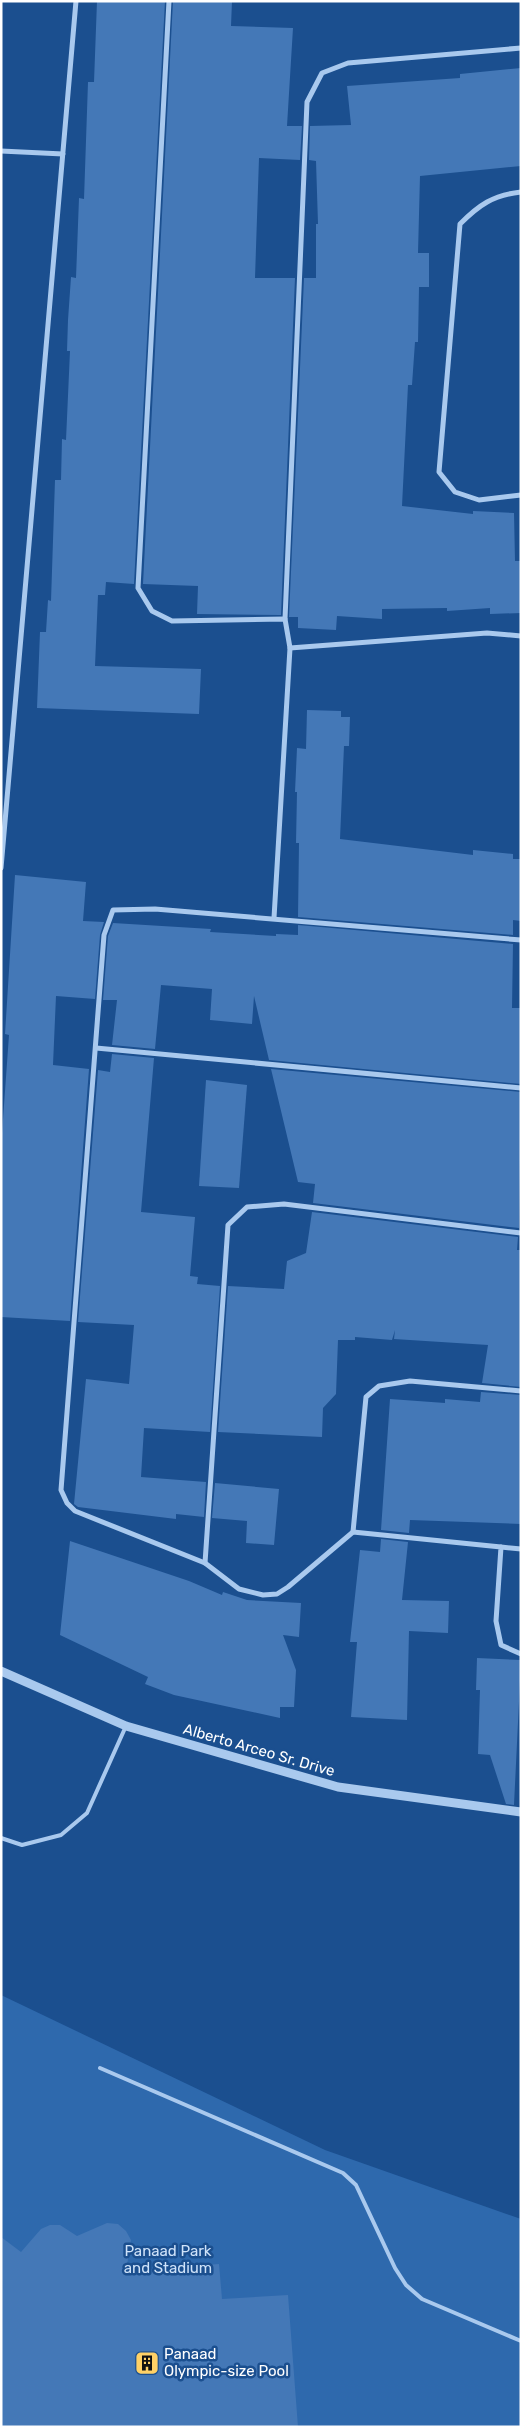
<svg xmlns="http://www.w3.org/2000/svg" width="522" height="2428" font-family="Rubik,sans-serif">
  <style>
    .green { fill: #2e69ad }
    .building { fill: #4478b7 }
    .lines { fill: none; stroke-linecap: round; stroke-linejoin: round }
    .service { stroke: #a9c9ee; stroke-width: 4 }
    .minor { stroke: #a9c9ee; stroke-width: 5 }
    .tertiary { stroke: #a9c9ee; stroke-width: 9 }
    .labels { text-anchor: middle; dominant-baseline: central; stroke-width: 5; stroke-linejoin: round; paint-order: stroke }
    .street-label { font-size: 15px; fill: #fff; stroke: #1b4f8f }
    .park-label { font-size: 15px; fill: #cfe3fa; stroke: #1b4f8f }
    .poi-label { font-size: 15px; fill: #fff; stroke: #1b4f8f; text-anchor: start }
  </style>
  <rect width="100%" height="100%" fill="#1b4f8f"/>
  <path class="green" d="M1,1995L325,2150L521,2219V2427H1Z"/>
  <g class="building">
    <path d="M97,1H165L134,584L106,582L105,595H98L95,666L201,669L199,714L37,708L40,632H46L48,600L51,601L55,480H61L62,439L66,440L70,351H67L68,320L71,277L76,278L79,198L84,199L88,82H94Z"/>
    <path d="M173,1H232L231,26L293,28L287,126H302L300,160L259,158L255,278H295L281,615L197,614L198,586L143,584Z"/>
    <path d="M521,68V166L420,176L418,253H429V287H419L418,342H415L412,385H408L402,506L473,514V511L514,513L515,561H521V613L490,614V608L447,611V608L382,609V619L337,616L336,630L298,628V617H289L304,278H316V224H318L316,161L309,160L310,126L351,125L347,86L460,78V74Z"/>
    <path d="M307,710L341,711V717H350L349,746H344L340,839L473,855V850L513,854V859H521V921L513,920V935L298,917L299,843H296L297,792H295L297,748L306,749Z"/>
    <path d="M15,875L86,882L83,921L104,922L100,935L95,999L56,996L53,1065L89,1069L70,1321L1,1317V1147L9,1035L5,1034Z"/>
    <path d="M113,923L211,929L210,932L276,936V934L298,935V925L513,944L512,1008H521V1084L269,1060L254,996L252,1024L210,1020L212,989L161,985L155,1049L112,1045L117,1000H103L108,936Z"/>
    <path d="M112,1054L154,1058L141,1212L195,1217L190,1276L198,1277L197,1284L220,1286L210,1432L144,1428L141,1477L206,1482L204,1517L176,1514V1519L78,1507L74,1504L86,1379L129,1384L134,1325L78,1322L98,1070L110,1072Z"/>
    <path d="M271,1069L521,1092L519,1228L313,1203L315,1184L298,1182Z"/>
    <path d="M206,1080L247,1085L239,1188L199,1186Z"/>
    <path d="M312,1212L518,1237L517,1250H521V1387L482,1383L488,1345L394,1339L395,1330L392,1340L355,1337V1340H338L336,1394L323,1408L322,1437L218,1432L228,1286L284,1289L287,1261L306,1253Z"/>
    <path d="M481,1392L521,1395V1524L410,1520L409,1533L381,1530L390,1399L445,1403V1399L480,1402Z"/>
    <path d="M215,1483L279,1489L274,1545L246,1543L247,1521L212,1518Z"/>
    <path d="M381,1539L408,1542L402,1600L449,1601L448,1633L409,1631L407,1720L351,1717L357,1642H350L360,1550L380,1552Z"/>
    <path d="M70,1541L189,1581L222,1595L223,1592L247,1600L301,1603L299,1637L283,1635L296,1670L294,1707H280V1718L174,1695L145,1684L148,1677L60,1635Z"/>
    <path d="M477,1658L521,1660L514,1805L506,1804L490,1755L478,1754L480,1690H476Z"/>
    <path d="M107,2223L118,2224L126,2231L131,2240L126,2271L219,2264L222,2299L288,2295L298,2427H1V2237L21,2252L41,2229L50,2225H60L77,2236Z"/>
  </g>
  <g class="lines">
    <g class="service">
      <path d="M1,1838L22,1845L61,1835L87,1813L126,1726"/>
      <path d="M100,2068L343,2173L356,2185L395,2268L406,2285L422,2299L521,2341"/>
    </g>
    <g class="minor">
      <path d="M169,1L138,588L152,611L172,621L285,619L290,648L487,633L521,636"/>
      <path d="M1,151L63,154"/>
      <path d="M521,192C493,195 479,205 460,224L439,472L455,492L479,500L521,495"/>
      <path d="M285,619L307,102L322,73L348,63L521,48"/>
      <path d="M1,868L76,1"/>
      <path d="M274,918L290,648"/>
      <path d="M521,940L155,909L113,910L104,935L61,1490L67,1503L75,1511L205,1563L239,1589L263,1595L277,1594L288,1587L353,1532L501,1547L496,1621L501,1645L521,1654"/>
      <path d="M96,1048L521,1088"/>
      <path d="M353,1532L366,1397L379,1386L410,1381L521,1391"/>
      <path d="M501,1547L521,1549"/>
      <path d="M205,1563L228,1225L247,1207L284,1204L521,1233"/>
    </g>
    <path class="tertiary" d="M1,1671L126,1726L338,1787L521,1812"/>
  </g>
  <defs>
    <g id="building-square" transform="scale(1.25)"><rect x="-9" y="-9" width="18" height="18" rx="4" fill="#ffd166" stroke="#1b4f8f"/><path d="M-4-6H4V6H1V3H-1V6H-4ZM-2.5-4.3h1.7v1.8h-1.7ZM.8-4.3h1.7v1.8H.8ZM-2.5-1h1.7V.8h-1.7ZM.8-1h1.7V.8H.8Z" fill="#111"/></g>
  </defs>
  <g fill-rule="evenodd">
    <use href="#building-square" x="147" y="2363"/>
  </g>
  <g class="labels">
    <g class="street-label">
      <text transform="translate(259 1750) rotate(16)">Alberto Arceo Sr. Drive</text>
    </g>
    <g class="park-label">
      <text x="168" y="2251">Panaad Park<tspan x="168" dy="17">and Stadium</tspan></text>
    </g>
    <g class="poi-label">
      <text x="164" y="2354">Panaad<tspan x="164" dy="17">Olympic-size Pool</tspan></text>
    </g>
  </g>
  <rect width="522" height="2428" fill="none" stroke="#ffffff" stroke-width="5"/>
</svg>
